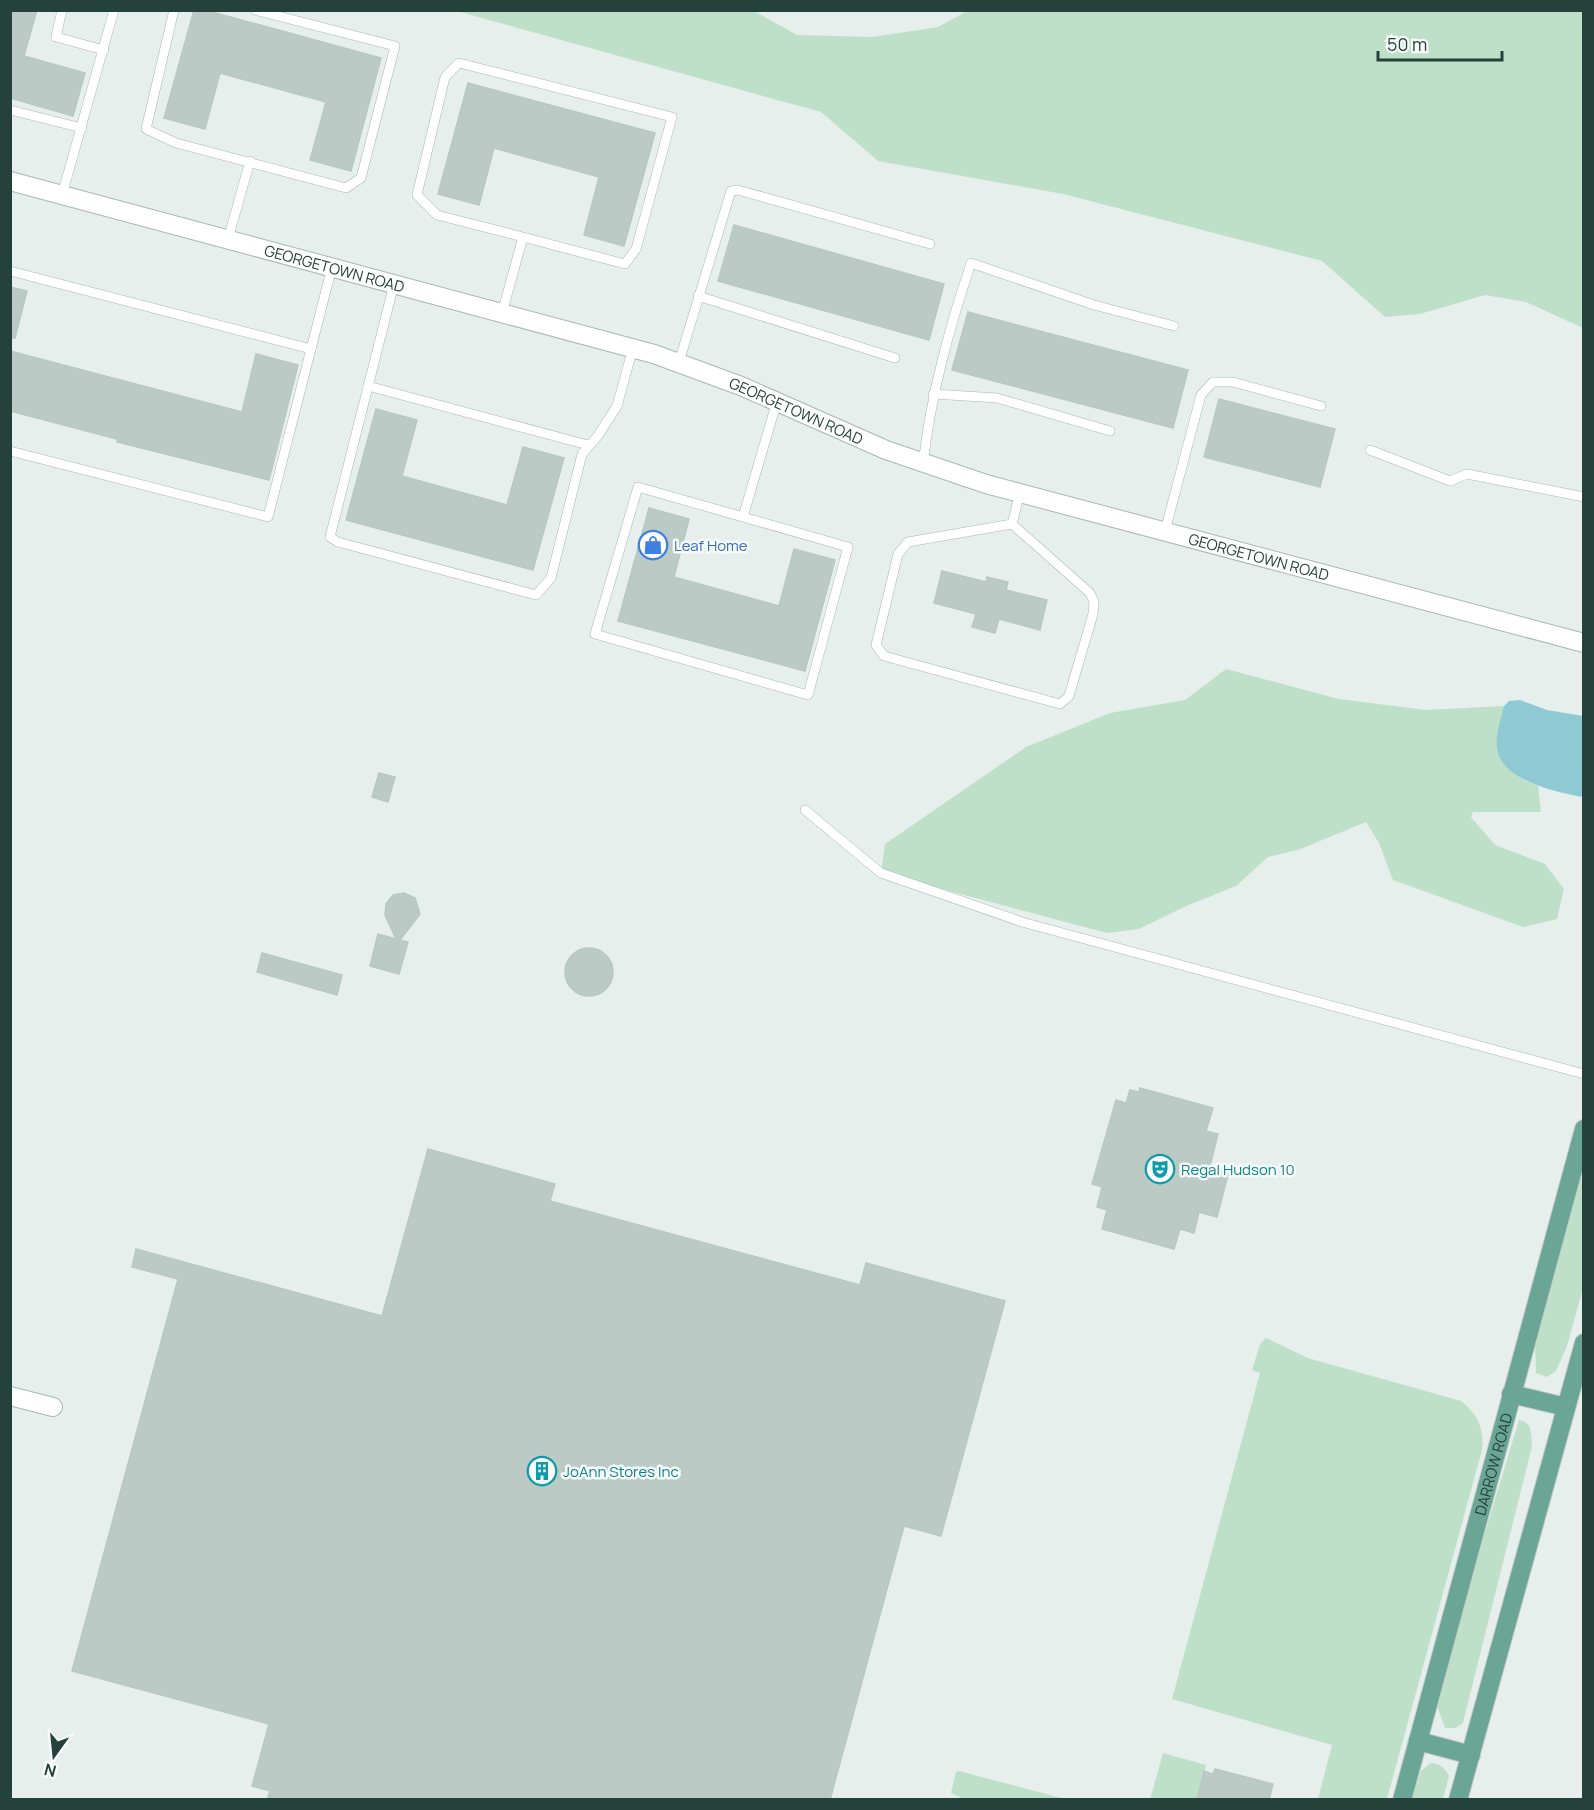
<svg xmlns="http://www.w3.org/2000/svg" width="1594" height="1810" font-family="Manrope,sans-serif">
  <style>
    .green { fill: #bfe0c8 }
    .water { fill: #8ec9d4 }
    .building { fill: #bbcac4; stroke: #b8c9c2; stroke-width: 1.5 }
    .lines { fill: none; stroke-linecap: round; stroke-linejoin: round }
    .service-casing { stroke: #a8b8b2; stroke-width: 10 }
    .minor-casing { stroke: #a8b8b2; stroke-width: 20 }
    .primary-casing { stroke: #c2cac8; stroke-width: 20 }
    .service { stroke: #fff; stroke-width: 9 }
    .minor { stroke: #fff; stroke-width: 18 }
    .primary { stroke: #6aa596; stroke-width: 18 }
    .labels { text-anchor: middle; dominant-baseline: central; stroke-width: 5; stroke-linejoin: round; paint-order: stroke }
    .street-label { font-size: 15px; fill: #24423a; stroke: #f7fbf9 }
    .shop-label { font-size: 15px; fill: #366cbe; stroke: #f7fbf9; text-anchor: start }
    .culture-label { font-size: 15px; fill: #0d838f; stroke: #f7fbf9; text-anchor: start }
  </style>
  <rect width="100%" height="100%" fill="#e6efeb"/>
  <g class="green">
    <path d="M967,11H1583V328L1526,302L1485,295L1420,314L1385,317L1322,261L1063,194L878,161L821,112L457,11H754L797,35L873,37L938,27Z"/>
    <path d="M1226,669L1339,699L1426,710L1504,706L1497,747L1521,778L1538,786L1541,812H1473L1471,817L1495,845L1545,864L1564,889L1557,919L1523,927L1393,880L1379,843L1366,822L1298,850L1268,857L1236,886L1184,907L1139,929L1107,933L881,873L885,844L1026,747L1110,713L1185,700Z"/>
    <path d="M1583,1177V1288L1567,1346L1556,1371L1547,1377L1536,1373L1535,1343L1580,1180Z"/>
    <path d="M1266,1338L1308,1358L1461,1401C1478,1414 1484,1429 1482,1450L1387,1799H1318L1332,1745L1172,1699L1260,1373L1252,1370L1260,1344Z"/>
    <path d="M1519,1420C1533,1422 1531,1434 1532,1446L1463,1723L1455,1728H1445L1437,1706L1474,1569Z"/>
    <path d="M1163,1753L1206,1765L1197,1799L1150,1800Z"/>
    <path d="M1430,1763C1440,1763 1444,1767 1449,1776L1443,1799H1412L1421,1771Z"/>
    <path d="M959,1771L1061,1798L1064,1799L966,1800L951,1793L956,1772Z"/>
  </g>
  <path class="water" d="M1520,700L1547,710L1583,716V797C1558,793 1500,780 1497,748C1495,735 1501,719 1504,706L1509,701Z"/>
  <g class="building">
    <path d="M10,10H37L24,56L85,73L73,116L10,98Z"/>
    <path d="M194,10H205L381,58L351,171L310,160L326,102L220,73L205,129L164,118Z"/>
    <path d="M468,83L655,133L624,246L584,235L599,177L494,148L479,205L438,194Z"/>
    <path d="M734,225L944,284L929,340L718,281Z"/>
    <path d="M10,287L27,291L15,338H10Z"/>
    <path d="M968,312L1188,370L1173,428L952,370Z"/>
    <path d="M10,351L242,412L256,354L298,365L269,480L117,442V439L10,411Z"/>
    <path d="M1219,399L1335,429L1320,487L1204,457Z"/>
    <path d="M376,409L417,420L402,476L507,505L523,447L564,458L533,570L346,520Z"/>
    <path d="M649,508L689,519L674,577L779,606L794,549L835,560L805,671L618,621Z"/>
    <path d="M942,571L986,582L987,577L1008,582L1006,590L1047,600L1040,630L999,619L995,633L972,627L976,614L934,603Z"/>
    <path d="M379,773L395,777L388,802L372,797Z"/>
    <path d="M404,893L415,898L420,914L400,940L408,942L399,974L370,966L378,934L396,939L385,915L386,904L393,895Z"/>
    <circle cx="589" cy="972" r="24"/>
    <path d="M262,953L342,975L337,995L257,972Z"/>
    <path d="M1140,1088L1213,1108L1206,1131L1218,1134L1210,1166L1229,1171L1217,1217L1199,1212L1194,1233L1180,1229L1174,1249L1102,1229L1107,1210L1097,1207L1102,1187L1092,1184L1116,1100L1126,1103L1130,1090L1139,1092Z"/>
    <path d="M428,1149L555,1184L550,1201L860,1285L866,1263L1005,1301L941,1536L904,1526L830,1800H267L270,1791L252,1786L269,1724L72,1671L178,1279L132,1267L136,1249L382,1316Z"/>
    <path d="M1215,1769L1273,1784L1269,1800H1197L1204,1771L1213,1774Z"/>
  </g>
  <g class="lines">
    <g class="service-casing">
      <g id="service">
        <path d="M62,10L56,37L104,50"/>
        <path d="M174,10L146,129L176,143L346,188L361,178L395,46L255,10"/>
        <path d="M10,110L82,128"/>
        <path d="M62,195L114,10"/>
        <path d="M228,239L250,161"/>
        <path d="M10,271L311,349"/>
        <path d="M394,284L330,537L338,542L536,595L551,578L582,454L597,437L617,406L633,348"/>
        <path d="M698,296L895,358"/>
        <path d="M502,313L523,237L625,264L636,249L672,117L459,63L445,77L417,195L437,215L523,237"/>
        <path d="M679,362L731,191L738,190L930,244"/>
        <path d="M368,386L588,445"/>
        <path d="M933,394L997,398L1110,431"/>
        <path d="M1370,450L1450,481L1467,474L1584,497"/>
        <path d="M10,451L268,517L332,267"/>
        <path d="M923,464C931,394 949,329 971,263L1094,305L1174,326"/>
        <path d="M743,517L638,487L595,634L808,695L848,547L743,517L777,401"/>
        <path d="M1012,524L908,542L898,554L876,645L884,656L1060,704L1069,696L1093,614L1094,602L1090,593L1012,524L1020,493"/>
        <path d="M1165,531L1201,395L1213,382H1233L1321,406"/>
        <path d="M805,810L881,873L1022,922L1584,1074"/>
      </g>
    </g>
    <g class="minor-casing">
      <g id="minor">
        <path id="s1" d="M10,181L654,354L741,386L886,450L986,484L1584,643"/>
        <path d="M10,1396L53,1407"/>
      </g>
    </g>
    <g class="primary-casing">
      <g id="primary">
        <path d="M1511,1394L1566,1407"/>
        <path d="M1418,1741L1471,1755"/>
        <path id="s2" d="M1402,1800L1584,1129"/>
        <path d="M1458,1800L1584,1343"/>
      </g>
    </g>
    <use href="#service" class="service"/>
    <use href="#minor" class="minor"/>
    <use href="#primary" class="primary"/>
  </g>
  <defs>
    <g id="shop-ring" transform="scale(1.5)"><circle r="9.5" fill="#f7fbf9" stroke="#3f7fe0" stroke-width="1.5"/><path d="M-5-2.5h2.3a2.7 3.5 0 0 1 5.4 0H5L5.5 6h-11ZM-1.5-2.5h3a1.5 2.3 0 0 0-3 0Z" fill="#3f7fe0"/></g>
    <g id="theatre-ring" transform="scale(1.5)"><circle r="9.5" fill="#f7fbf9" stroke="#0f9aa8" stroke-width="1.5"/><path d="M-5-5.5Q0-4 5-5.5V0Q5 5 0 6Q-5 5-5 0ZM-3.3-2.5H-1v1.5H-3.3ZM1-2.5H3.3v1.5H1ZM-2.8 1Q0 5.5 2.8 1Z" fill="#0f9aa8"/></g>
    <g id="building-ring" transform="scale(1.5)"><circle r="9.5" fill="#f7fbf9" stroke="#0f9aa8" stroke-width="1.5"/><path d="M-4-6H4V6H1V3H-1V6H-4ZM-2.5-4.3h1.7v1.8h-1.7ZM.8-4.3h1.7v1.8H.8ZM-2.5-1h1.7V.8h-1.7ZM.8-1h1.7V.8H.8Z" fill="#0f9aa8"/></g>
  </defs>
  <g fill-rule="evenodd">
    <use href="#shop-ring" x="653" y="545"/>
    <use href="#theatre-ring" x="1160" y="1169"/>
    <use href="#building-ring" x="542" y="1471"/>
  </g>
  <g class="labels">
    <g class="street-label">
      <text stroke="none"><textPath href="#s1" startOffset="336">GEORGETOWN ROAD</textPath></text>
      <text stroke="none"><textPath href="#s1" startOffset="820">GEORGETOWN ROAD</textPath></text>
      <text stroke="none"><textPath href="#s1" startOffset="1306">GEORGETOWN ROAD</textPath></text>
      <text stroke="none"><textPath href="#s2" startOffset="348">DARROW ROAD</textPath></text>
    </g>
    <g class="shop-label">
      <text x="674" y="545">Leaf Home</text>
    </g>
    <g class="culture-label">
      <text x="1181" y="1169">Regal Hudson 10</text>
      <text x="563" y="1471">JoAnn Stores Inc</text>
    </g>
  </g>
  <rect width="1594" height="1810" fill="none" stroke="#24423a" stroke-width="24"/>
  <g transform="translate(54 1756) rotate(195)" stroke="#f7fbf9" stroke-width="4.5" paint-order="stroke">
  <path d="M0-4.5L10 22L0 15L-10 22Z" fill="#24423a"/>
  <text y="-9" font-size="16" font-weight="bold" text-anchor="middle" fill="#24423a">N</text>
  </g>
  <path d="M1378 51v9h124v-9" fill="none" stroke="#24423a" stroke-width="3"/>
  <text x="1387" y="51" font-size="18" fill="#24423a" stroke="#f7fbf9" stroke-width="4.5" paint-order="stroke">50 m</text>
</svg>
